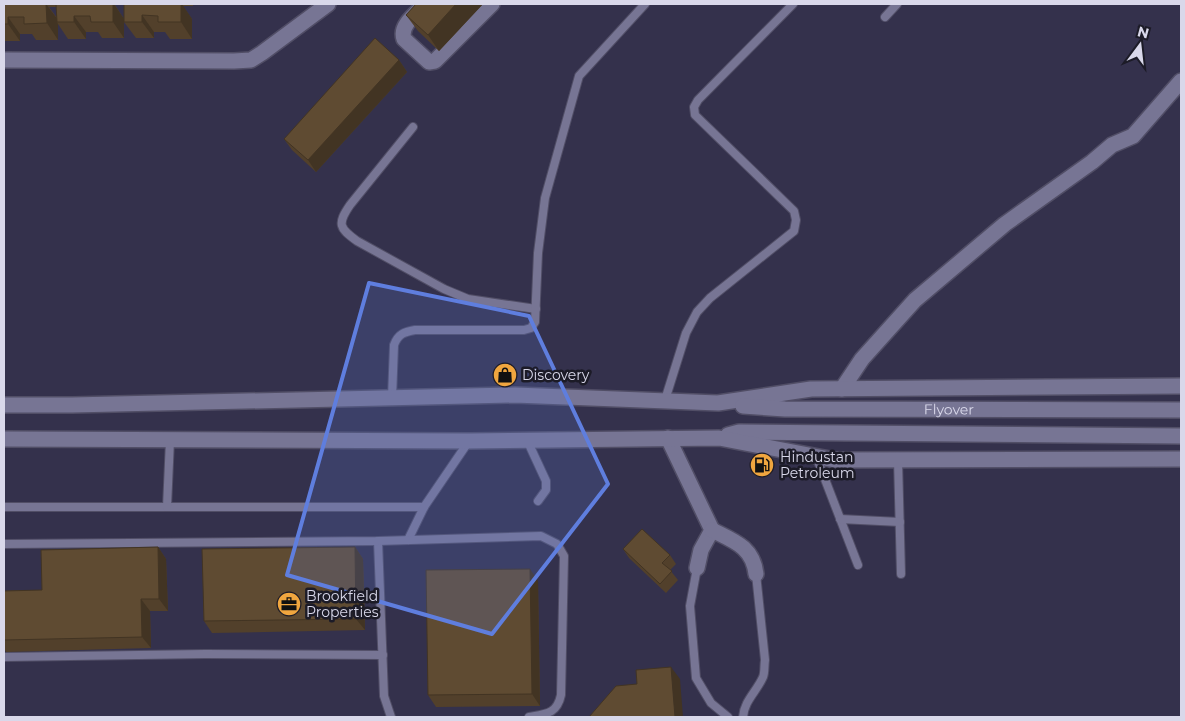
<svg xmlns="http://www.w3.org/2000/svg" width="1185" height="721" font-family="Montserrat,sans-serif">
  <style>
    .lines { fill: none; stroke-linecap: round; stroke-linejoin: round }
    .service-casing { stroke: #514e66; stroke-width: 10 }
    .minor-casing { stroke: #514e66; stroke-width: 18 }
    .secondary-casing { stroke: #514e66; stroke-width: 18 }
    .service { stroke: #777594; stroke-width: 8 }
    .minor { stroke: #777594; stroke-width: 15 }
    .secondary { stroke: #777594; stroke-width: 15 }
    .wall { fill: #52402b; fill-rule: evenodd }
    .shaded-wall { fill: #423423 }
    .building { fill: #5f4b32; stroke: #423423 }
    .marked { fill: #5f7ede; fill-opacity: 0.2; stroke: #5f7ede; stroke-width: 4; stroke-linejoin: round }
    .labels { text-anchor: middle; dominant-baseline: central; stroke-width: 5; stroke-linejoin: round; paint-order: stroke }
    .poi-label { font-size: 14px; fill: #d9d8ea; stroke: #1c1b27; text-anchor: start }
    .street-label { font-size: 14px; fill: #d9d8ea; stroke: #1c1b27 }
  </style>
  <rect width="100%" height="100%" fill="#34314c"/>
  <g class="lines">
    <g class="service-casing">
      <g id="service">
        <path d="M885,17L897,4"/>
        <path d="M413,127L350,205C337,224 339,228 357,241L444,289L468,299L536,309"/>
        <path d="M392,398L394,345C398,334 404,332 415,330H524L531,328L535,322L538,253L545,198L579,76L645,4"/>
        <path d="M665,400L686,333L697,312L710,298L794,231L796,220L794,211L695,115L694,107L698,100L793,4"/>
        <path d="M527,440L546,481V490L538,501"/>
        <path d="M816,456L858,565"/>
        <path d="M898,460L901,574"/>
        <path d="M4,507H424"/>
        <path d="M167,507L170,440"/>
        <path d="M840,519L900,522"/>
        <path d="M408,540L424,507L469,441"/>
        <path d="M378,541L384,696L391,717"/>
        <path d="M4,544L378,541L541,536L557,544L564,556L561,695C557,714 546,714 529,717"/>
        <path d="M697,568L690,606L696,678L711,703L728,717"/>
        <path d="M4,657L205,654L383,655"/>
        <path d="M743,717C744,701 757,691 763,677C765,672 764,666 765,660L756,574"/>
      </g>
    </g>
    <g class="minor-casing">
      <g id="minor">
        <path d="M426,4C417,13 399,25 404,39L429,62L435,61L492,4"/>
        <path d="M4,60L234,61L251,60L262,53L328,4"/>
        <path d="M842,389L862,359L915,300L1005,224L1092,162L1112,145L1133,136L1181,81"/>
        <path d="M668,438L712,530L701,550L697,568"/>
        <path d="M712,530C734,541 753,547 756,574"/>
      </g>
    </g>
    <g class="secondary-casing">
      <g id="secondary">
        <path d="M4,405H72L515,395L718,403L811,389L1181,386"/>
        <path id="s1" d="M743,406L785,409L1181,410"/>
        <path d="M728,435L739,432L1181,436"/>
        <path d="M4,439L469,441L719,438L835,460L1181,459"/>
      </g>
    </g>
    <use href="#service" class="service"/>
    <use href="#minor" class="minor"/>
    <use href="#secondary" class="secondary"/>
  </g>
  <g class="wall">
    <path d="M4,4H124V5H115L124,19V38H102L98,32H86V39H68L58,24V40H36L32,34H20V41H4ZM49,7H56L57,18Z"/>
    <path d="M124,4H193V6H183L192,19V39H170L165,32H154V38H136L124,22Z"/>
    <path d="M416,4H483L439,51L418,31L406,15Z"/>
    <path d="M399,60L407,72L316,172L292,150L284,139Z"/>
    <path d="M158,547L166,559L168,611H150L151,648L6,652L4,648V591L42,590Z"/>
    <path d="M355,547L363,559L365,630L212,633L204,621Z"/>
    <path d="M623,549L670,555L676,564L670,570L678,580L666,593L629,558Z"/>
    <path d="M538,581L540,706L436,707L428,695Z"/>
  </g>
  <g class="shaded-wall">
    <path d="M46,4L58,20L57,22L58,24V40L47,23Z"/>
    <path d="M113,4H114L124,19V38L113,22Z"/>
    <path d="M181,4H182L192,19V39L181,22Z"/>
    <path d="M456,4H483L439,51L428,35Z"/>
    <path d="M142,15L154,32V38L142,22Z"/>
    <path d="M74,16L86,32V39L74,22Z"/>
    <path d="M8,17L20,34V41L8,24Z"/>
    <path d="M399,60L407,72L316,172L308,160Z"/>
    <path d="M158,547L166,559L168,611L159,599Z"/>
    <path d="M355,547L363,559L365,630L356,619Z"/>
    <path d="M530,569L538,581L540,706L532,694Z"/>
    <path d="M141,599L150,611L151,648L142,637Z"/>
    <path d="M671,667L680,679L683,717H675Z"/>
  </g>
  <g class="building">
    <path d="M4,4H46L47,23L24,24V17H8V24H4Z"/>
    <path d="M56,4H113V22H91L90,16H74V22H57Z"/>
    <path d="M124,4H181V22H158V16L142,15V22H124Z"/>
    <path d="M416,4H456L428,35L406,15Z"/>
    <path d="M375,38L399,60L308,160L284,139Z"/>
    <path d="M642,529L670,555L662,563L672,571L660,584L623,549Z"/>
    <path d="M158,547L159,599H141L142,637L4,640V591L42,590L41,550Z"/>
    <path d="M355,547L356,619L204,621L202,549Z"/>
    <path d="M530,569L532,694L428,695L426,570Z"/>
    <path d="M671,667L675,717H589L616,686L637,684L636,670Z"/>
  </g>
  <path class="marked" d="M369,283L529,316L608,484L492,634L287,575Z"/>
  <defs>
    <g id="shop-disc" transform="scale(1.25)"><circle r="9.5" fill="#f0a63f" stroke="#1c1b27"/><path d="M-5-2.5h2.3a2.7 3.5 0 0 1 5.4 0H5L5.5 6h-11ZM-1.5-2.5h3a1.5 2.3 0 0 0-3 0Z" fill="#111"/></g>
    <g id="fuel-disc" transform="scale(1.25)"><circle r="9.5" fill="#f0a63f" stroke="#1c1b27"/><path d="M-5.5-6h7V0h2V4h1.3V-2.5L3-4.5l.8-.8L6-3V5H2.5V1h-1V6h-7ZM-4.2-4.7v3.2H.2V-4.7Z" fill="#111"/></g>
    <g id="office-disc" transform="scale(1.25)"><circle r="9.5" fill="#f0a63f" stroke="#1c1b27"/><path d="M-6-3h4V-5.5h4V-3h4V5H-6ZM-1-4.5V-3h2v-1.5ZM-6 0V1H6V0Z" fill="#111"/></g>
  </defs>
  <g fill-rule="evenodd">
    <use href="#shop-disc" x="505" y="375"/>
    <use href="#fuel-disc" x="762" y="465"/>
    <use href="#office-disc" x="289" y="604"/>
  </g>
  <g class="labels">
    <g class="poi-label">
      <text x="522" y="375">Discovery</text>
      <text x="780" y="457">Hindustan<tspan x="780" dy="16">Petroleum</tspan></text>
      <text x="306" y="596">Brookfield<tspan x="306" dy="16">Properties</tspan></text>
    </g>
    <g class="street-label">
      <text stroke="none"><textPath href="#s1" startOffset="206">Flyover</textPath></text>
    </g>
  </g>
  <rect width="1185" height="721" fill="none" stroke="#d9d8ea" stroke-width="10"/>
  <g transform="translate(1140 45) rotate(15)" stroke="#1c1b27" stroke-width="4" paint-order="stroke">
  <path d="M0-4L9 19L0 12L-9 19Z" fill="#d9d8ea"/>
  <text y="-8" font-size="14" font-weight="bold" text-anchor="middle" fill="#d9d8ea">N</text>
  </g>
</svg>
